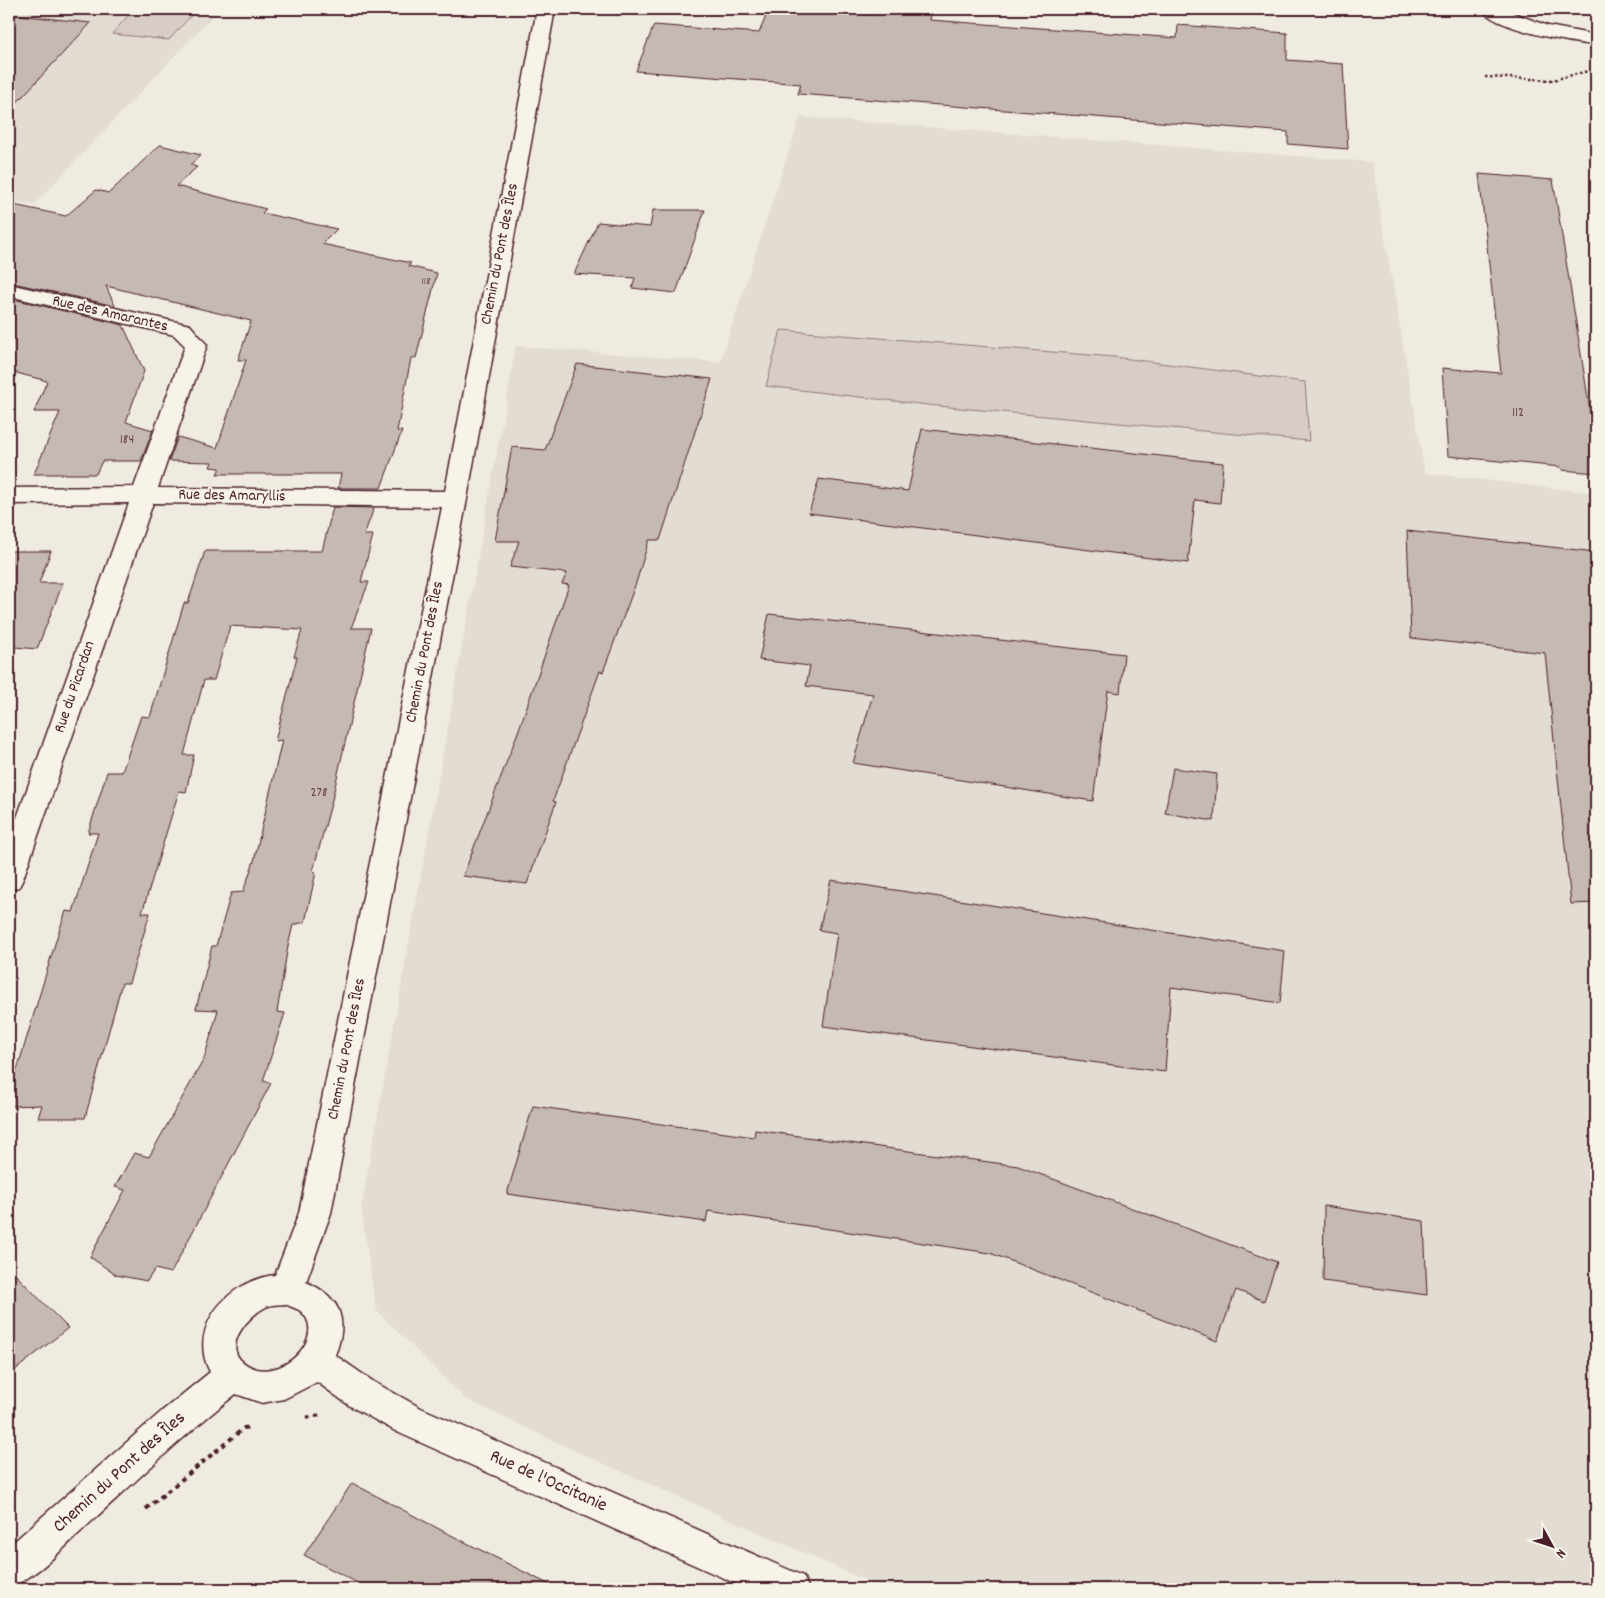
<svg xmlns="http://www.w3.org/2000/svg" width="1605" height="1598" font-family="Dekko,sans-serif">
  <style>
    .built { fill: #e3dcd2 }
    .green { fill: #d8cdc6; stroke: #917678 }
    .building { fill: #c6b8b3; stroke: #4a1f2b }
    .lines { fill: none; stroke-linecap: round; stroke-linejoin: round }
    .minor-casing { stroke: #4a1f2b; stroke-width: 3 }
    .major-casing { stroke: #4a1f2b; stroke-width: 3 }
    .path-far1 { stroke: #4a1f2b; stroke-width: 2.5; stroke-dasharray: 2.5 2.5; stroke-linecap: butt }
    .path { stroke: #4a1f2b; stroke-width: 4; stroke-dasharray: 4.5 4.5; stroke-linecap: butt }
    .minor { fill: #f7f3e8; fill-rule: evenodd }
    .major { fill: #f7f3e8; fill-rule: evenodd }
    .labels { text-anchor: middle; dominant-baseline: central; stroke-width: 4; stroke-linejoin: round; paint-order: stroke }
    .far-number-label { font-size: 11px; fill: #69454d }
    .number-label { font-size: 14px; fill: #69454d }
    .street-label { font-size: 16px; fill: #4a1f2b; stroke: #f7f3e8 }
    .near-street-label { font-size: 19px; fill: #4a1f2b; stroke: #f7f3e8 }
  </style>
  <rect width="100%" height="100%" fill="#f0ebe0"/>
  <filter id="ink" filterUnits="userSpaceOnUse"><feTurbulence type="fractalNoise" baseFrequency=".02" numOctaves="2"/><feDisplacementMap in="SourceGraphic" scale="10" xChannelSelector="R" yChannelSelector="G"/><feConvolveMatrix kernelMatrix="1 2 1 2 8 2 1 2 1" color-interpolation-filters="sRGB"/></filter>
  <g filter="url(#ink)">
    <g class="built">
      <path d="M9,9H219L34,205L9,200Z"/>
      <path d="M800,117L1372,162L1425,473L1596,493V1589H885L573,1450L465,1399L376,1310L361,1209L516,346L720,362Z"/>
    </g>
    <g class="green">
      <path d="M134,9H197L169,40L112,34Z"/>
      <path d="M781,330L1114,357L1305,382L1309,441L928,405L766,386Z"/>
    </g>
    <g class="building">
      <path d="M769,9L875,15L876,9H932L930,20L1177,38L1178,25L1287,33V60L1343,64L1348,149L1288,144V132L798,94L801,84L636,71L654,25L759,33Z"/>
      <path d="M9,14L91,23L9,111Z"/>
      <path d="M160,145L201,155L190,165L197,167L176,186L266,209L262,213L337,229L322,244L411,263L408,266L437,273L416,358H411L397,431H402L381,488H338L341,474H217L220,468L210,467L212,462L169,461L178,437L217,448L246,360H238L251,321L106,286L115,306L9,282V204L66,216L96,190L109,193Z"/>
      <path d="M1479,174L1553,180L1596,447V473L1562,470L1561,467L1448,456L1442,368L1501,373Z"/>
      <path d="M653,210H705L676,293L632,288L635,278L574,274L598,222L650,227Z"/>
      <path d="M9,298L123,325L144,371L126,422L153,430L141,461H102L96,474H34L60,412H34L47,381L9,371Z"/>
      <path d="M577,364L712,379L660,540H649L636,583L603,672L600,671L553,801L556,802L527,884L463,876L518,732L569,585L562,584L567,573L510,567L519,541H495L512,447L545,450Z"/>
      <path d="M922,429L1223,463L1220,503L1195,500L1188,563L809,513L819,479L908,491Z"/>
      <path d="M333,507L374,508L364,535H373L361,582H369L351,628H371L332,800L313,871L316,872L305,922L293,925L288,946L277,1012L285,1013L263,1081L271,1083L171,1273L155,1269L147,1281L116,1275L90,1257L125,1190L115,1187L134,1153L149,1157L204,1059L218,1010L196,1009L212,946H216L231,893L243,892L254,861L282,740L275,741L297,657H294L302,630L230,626L214,680H204L184,755H194L186,792L179,791L142,913H150L129,983H122L85,1118H38L42,1105L9,1106V1070H17L57,937L66,911L73,912L98,833H88L107,772H122L141,716L150,717L184,603H188L205,551H322Z"/>
      <path d="M1407,531L1596,552V903L1571,904L1545,653L1411,638Z"/>
      <path d="M9,551H51L39,583H63L37,649L15,647L12,654L9,653Z"/>
      <path d="M769,614L1124,654L1120,693L1108,691L1093,801L853,763L873,694L806,686L810,666L759,660Z"/>
      <path d="M1173,768L1217,774L1214,821L1165,813Z"/>
      <path d="M831,880L1285,951L1280,1003L1171,987L1165,1072L823,1026L837,933L819,930Z"/>
      <path d="M533,1106L754,1137L755,1130L1018,1166L1277,1262L1264,1301L1236,1290L1217,1341L990,1253L708,1211L706,1222L507,1194Z"/>
      <path d="M1324,1206L1424,1221L1427,1295L1323,1281Z"/>
      <path d="M9,1268L68,1328L9,1375Z"/>
      <path d="M352,1483L439,1529L558,1589H369L304,1555Z"/>
    </g>
    <g class="lines">
      <g class="minor-casing">
        <path id="minor" d="M537,9H555L467,499L331,1213L306,1282C341,1297 349,1320 335,1355L374,1382L421,1408L803,1576L809,1589H748L397,1432L350,1406L317,1382L284,1399L262,1403L236,1394C185,1434 139,1478 92,1521C67,1544 40,1575 9,1588V1546L162,1411L210,1372C186,1327 230,1280 275,1275L299,1213L442,507L153,503L23,879L19,887L9,890V840L129,503L9,504V488L134,487L185,346L174,335L9,296V284L190,325L207,345L158,488L445,491ZM285,1304C289,1306 295,1308 299,1310C332,1334 278,1390 243,1362C222,1345 249,1315 266,1307C271,1304 279,1305 285,1304Z"/>
      </g>
      <g class="major-casing">
        <path id="major" d="M1481,9H1503L1548,26L1596,35V45C1572,43 1495,29 1481,9Z"/>
      </g>
      <g class="path-far1">
        <path d="M1448,9L1457,13"/>
        <path d="M1485,77L1553,80L1588,71"/>
      </g>
      <g class="path">
        <path d="M306,1418L320,1415"/>
        <path d="M146,1509L244,1428L251,1427"/>
      </g>
      <use href="#minor" class="minor"/>
      <use href="#major" class="major"/>
    </g>
  </g>
  <g class="labels">
    <g class="far-number-label">
      <text x="426" y="282">118</text>
    </g>
    <g class="number-label">
      <text x="1518" y="413">112</text>
      <text x="127" y="440">184</text>
      <text x="319" y="793">278</text>
    </g>
    <g class="street-label">
      <text transform="translate(500 254) rotate(-79)">Chemin du Pont des Îles</text>
      <text transform="translate(110 314) rotate(13)">Rue des Amarantes</text>
      <text transform="translate(232 496) rotate(1)">Rue des Amaryllis</text>
      <text transform="translate(425 652) rotate(-79)">Chemin du Pont des Îles</text>
      <text transform="translate(75 687) rotate(-71)">Rue du Picardan</text>
      <text transform="translate(347 1049) rotate(-79)">Chemin du Pont des Îles</text>
    </g>
    <g class="near-street-label">
      <text transform="translate(120 1473) rotate(-42)">Chemin du Pont des Îles</text>
      <text transform="translate(548 1482) rotate(24)">Rue de l'Occitanie</text>
    </g>
  </g>
  <rect width="1605" height="1598" fill="none" stroke="#f7f3e8" stroke-width="30"/>
  <rect x="15" y="15" width="1575" height="1568" fill="none" stroke="#4a1f2b" stroke-width="2" filter="url(#ink)"/>
  <g transform="translate(1552 1546) rotate(130)" stroke="#f7f3e8" stroke-width="4" paint-order="stroke">
  <path d="M0-4L9 19L0 12L-9 19Z" fill="#4a1f2b"/>
  <text y="-8" font-size="14" font-weight="bold" text-anchor="middle" fill="#4a1f2b">N</text>
  </g>
</svg>
